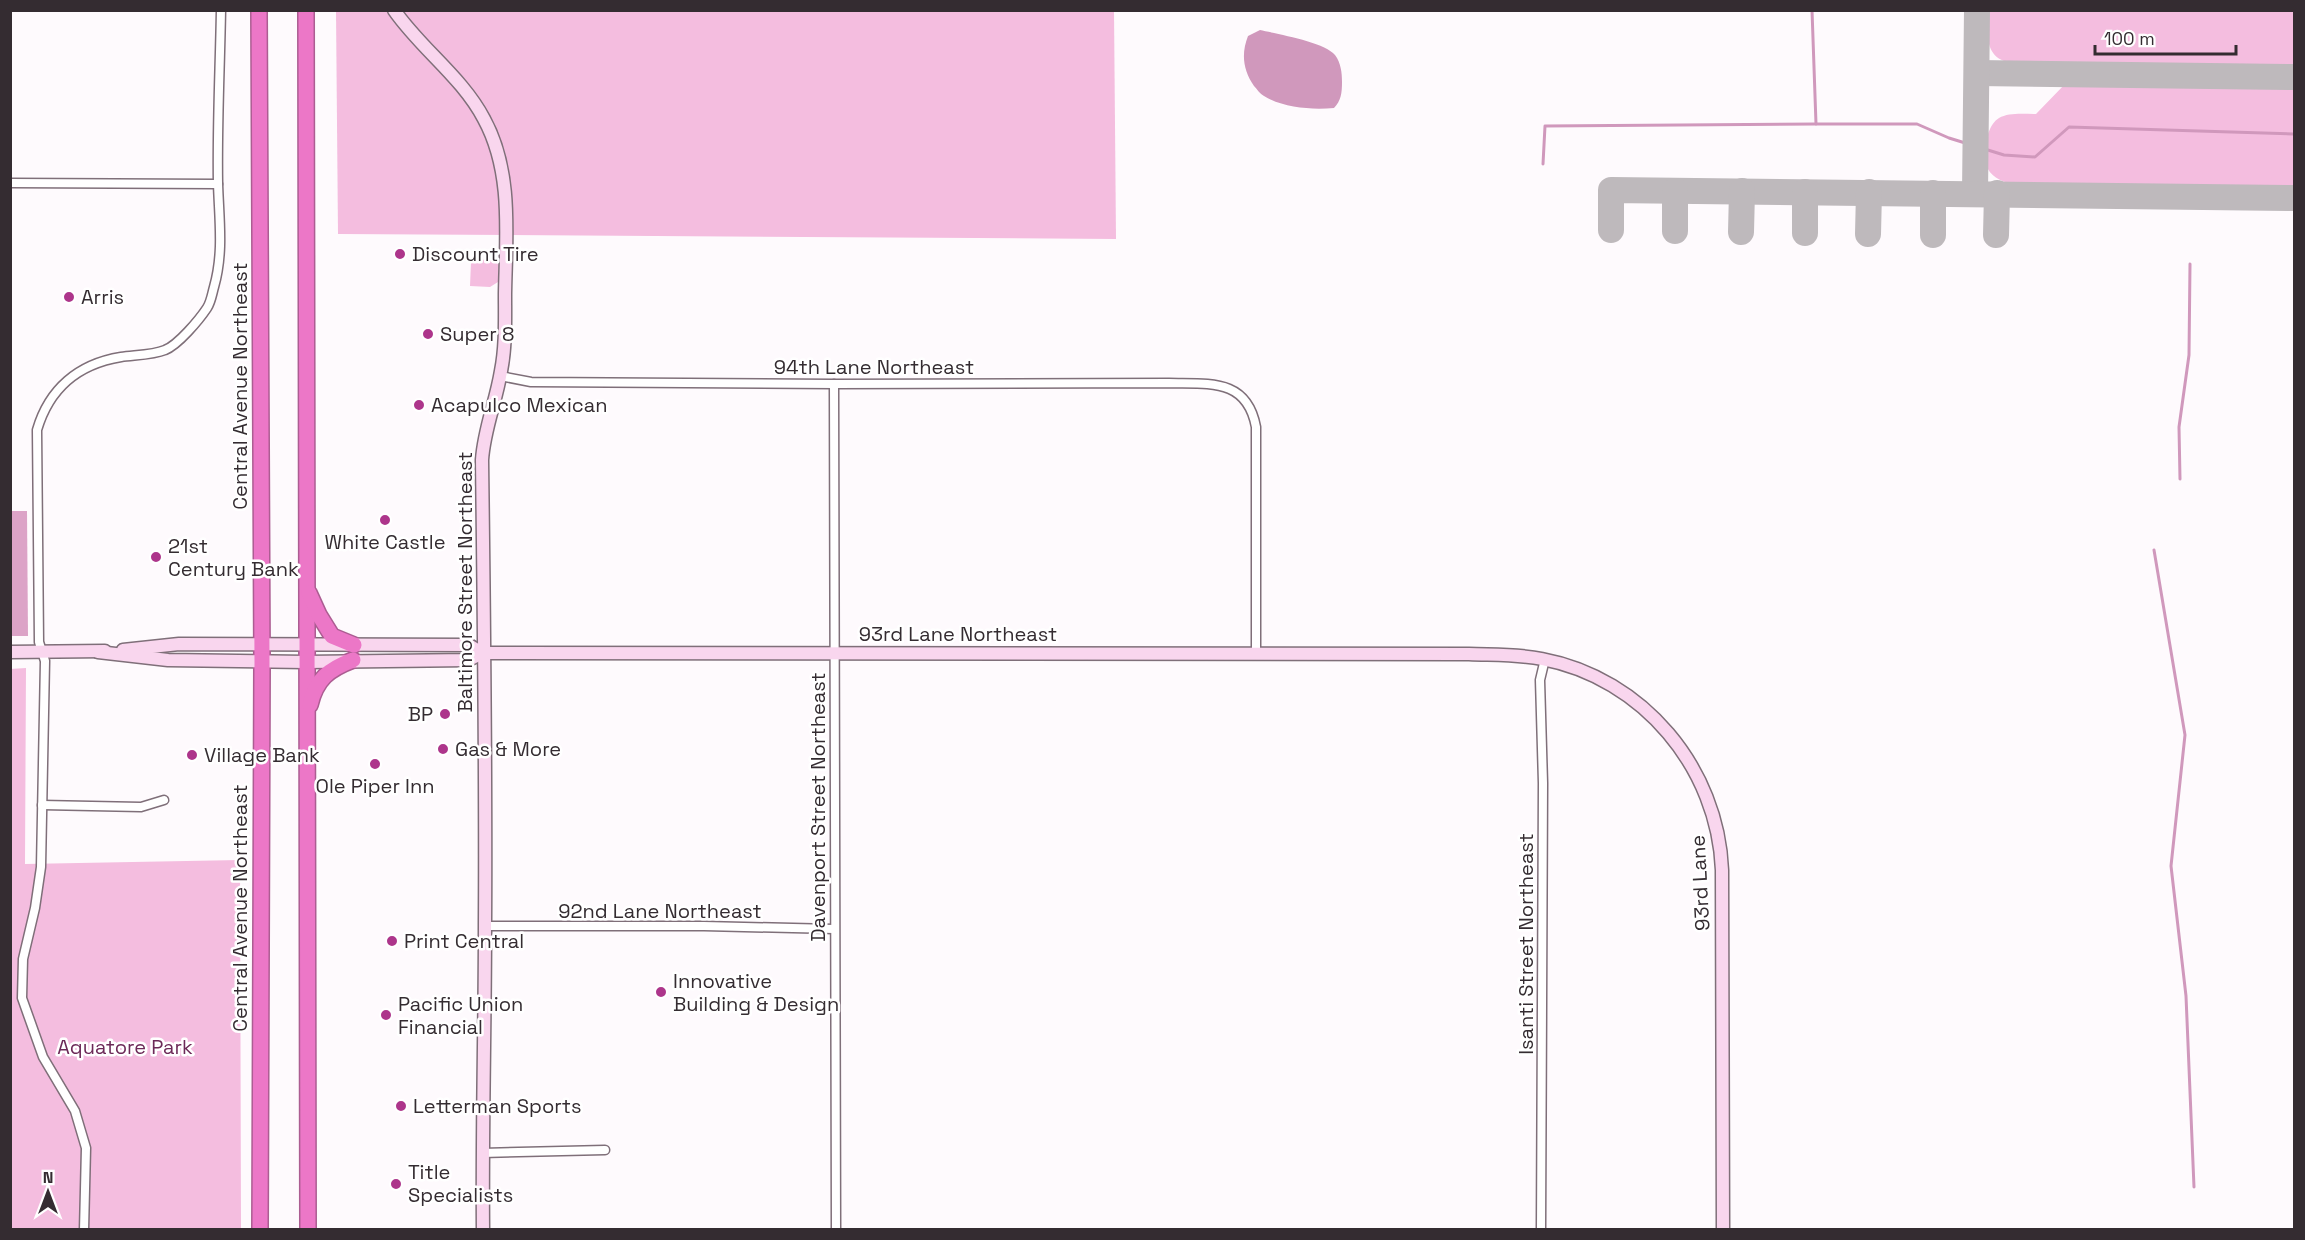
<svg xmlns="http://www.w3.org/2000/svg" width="2305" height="1240" font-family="'Space Grotesk',sans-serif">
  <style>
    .green { fill: #f4bddf }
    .forest { fill: #dca3c7 }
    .water { fill: #d098bc }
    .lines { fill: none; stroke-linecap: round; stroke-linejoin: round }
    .stream { stroke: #d098bc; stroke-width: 3 }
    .taxiway { stroke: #beb9bc; stroke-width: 26 }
    .street-casing { stroke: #7f6f79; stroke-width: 11 }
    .secondary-casing { stroke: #7f6f79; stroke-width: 15 }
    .highway-casing { stroke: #ac5d92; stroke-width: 18 }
    .street { stroke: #fff; stroke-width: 8 }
    .secondary { stroke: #f9d6ee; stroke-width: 12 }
    .highway { stroke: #ec77c7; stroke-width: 15 }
    .poi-dot { fill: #ad358b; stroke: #fff; stroke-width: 2 }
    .labels { text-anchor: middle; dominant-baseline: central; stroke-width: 5; stroke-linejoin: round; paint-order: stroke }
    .poi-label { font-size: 20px; fill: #342c31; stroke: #fff; text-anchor: start }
    .street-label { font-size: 20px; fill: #342c31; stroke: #fff }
    .park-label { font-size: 20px; fill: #6c2958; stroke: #fff }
  </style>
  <rect width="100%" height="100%" fill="#fefafd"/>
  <g class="green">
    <path d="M336,11H1114L1116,239L338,234Z"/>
    <path d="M1988,11H2294V65L2007,62C1983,55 1988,31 1988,11Z"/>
    <path d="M2066,83L2286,86L2294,88V187L2011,184C2000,181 1990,176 1986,165C1982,152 1987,125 1999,118C2009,112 2025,114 2036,114Z"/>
    <path d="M473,260C483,260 492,258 499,265L498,282L490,287L470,286L471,262Z"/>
    <path d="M26,668L25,864L240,860L241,1229H11L10,669Z"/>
  </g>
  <path class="forest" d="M11,511H27L28,636H11Z"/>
  <path class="water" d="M1260,30C1277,34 1325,42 1335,55C1341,63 1342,73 1342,82C1342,93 1341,101 1334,108C1312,110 1283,108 1264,96C1260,94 1257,89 1254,86C1243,70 1241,54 1248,36Z"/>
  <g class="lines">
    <g class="stream">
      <path d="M1812,10L1816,124H1917L1949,138L2004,155L2035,157L2069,127L2293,134"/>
      <path d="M1543,164L1545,126L1816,124"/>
      <path d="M2180,479L2179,427L2189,355L2190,264"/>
      <path d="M2154,550L2185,735L2171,866L2186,996L2194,1187"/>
    </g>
    <g class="taxiway">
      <path d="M1977,73L2294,77"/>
      <path d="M1975,193L1977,10"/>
      <path d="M1611,230V190L2294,198"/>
      <path d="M1675,231V191"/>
      <path d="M1741,232L1742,191"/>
      <path d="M1805,233V192"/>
      <path d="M1868,234L1869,192"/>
      <path d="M1933,235V193"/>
      <path d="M1996,235L1997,193"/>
    </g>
    <g class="street-casing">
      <g id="street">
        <path d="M10,183L218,184"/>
        <path d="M500,376L531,382L834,384L1169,383C1209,384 1247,378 1256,427V654"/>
        <path d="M834,384L836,1230"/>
        <path d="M42,805L141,807L164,800"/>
        <path d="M485,926H704L834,929"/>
        <path d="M482,1153L605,1150"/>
        <path d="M84,1230L86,1148L75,1111L43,1057L22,998L23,959L35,908L41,867L45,661L39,642L37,430C49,389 78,364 121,357C135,355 153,355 165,350C178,345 199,320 207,308C211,302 212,294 214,287C224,252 219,219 218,183C217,126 220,68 221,10"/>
        <path d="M1541,1230L1543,783L1540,680L1545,659"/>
      </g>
    </g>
    <g class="secondary-casing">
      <g id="secondary">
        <path d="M394,10C421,49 462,77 484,119C513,172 506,235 505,294C505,319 506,346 501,371C496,402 484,429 482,460C484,615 486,770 485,924C485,1026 482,1128 483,1230"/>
        <path d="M123,650L179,644L469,645L482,653"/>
        <path d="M10,652L105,651"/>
        <path d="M98,652L168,660L306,662L469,660L482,653L1469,654C1494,655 1518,654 1542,659C1643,678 1718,768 1722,870L1723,1230"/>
      </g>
    </g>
    <g class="highway-casing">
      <g id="highway">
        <path d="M259,10L262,662L260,1230"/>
        <path d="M306,10L308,1230"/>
        <path d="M309,593L319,615L332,636L354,645"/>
        <path d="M310,705C316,679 329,669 353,660"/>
      </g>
    </g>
    <use href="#street" class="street"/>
    <use href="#secondary" class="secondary"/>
    <use href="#highway" class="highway"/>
  </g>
  <g class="poi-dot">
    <circle cx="400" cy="254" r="6"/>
    <circle cx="69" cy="297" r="6"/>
    <circle cx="428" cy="334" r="6"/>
    <circle cx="419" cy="405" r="6"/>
    <circle cx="385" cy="520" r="6"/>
    <circle cx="156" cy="557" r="6"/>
    <circle cx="445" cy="714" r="6"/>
    <circle cx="443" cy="749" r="6"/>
    <circle cx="192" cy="755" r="6"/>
    <circle cx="375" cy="764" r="6"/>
    <circle cx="392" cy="941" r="6"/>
    <circle cx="661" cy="992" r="6"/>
    <circle cx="386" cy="1015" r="6"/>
    <circle cx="401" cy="1106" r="6"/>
    <circle cx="396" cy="1184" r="6"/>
  </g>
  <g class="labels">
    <g class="poi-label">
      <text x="412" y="254">Discount Tire</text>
      <text x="81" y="297">Arris</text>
      <text x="440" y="334">Super 8</text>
      <text x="431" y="405">Acapulco Mexican</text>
      <text x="385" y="542" text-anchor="middle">White Castle</text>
      <text x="168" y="546">21st<tspan x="168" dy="23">Century Bank</tspan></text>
      <text x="433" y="714" text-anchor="end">BP</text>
      <text x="455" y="749">Gas &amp; More</text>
      <text x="204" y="755">Village Bank</text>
      <text x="375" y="786" text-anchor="middle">Ole Piper Inn</text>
      <text x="404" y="941">Print Central</text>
      <text x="673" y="981">Innovative<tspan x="673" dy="23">Building &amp; Design</tspan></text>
      <text x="398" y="1004">Pacific Union<tspan x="398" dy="23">Financial</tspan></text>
      <text x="413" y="1106">Letterman Sports</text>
      <text x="408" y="1172">Title<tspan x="408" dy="23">Specialists</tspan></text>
    </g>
    <g class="street-label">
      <text x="874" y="367">94th Lane Northeast</text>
      <text transform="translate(240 386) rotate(-90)">Central Avenue Northeast</text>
      <text transform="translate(465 582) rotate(-90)">Baltimore Street Northeast</text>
      <text x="958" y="634">93rd Lane Northeast</text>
      <text transform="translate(818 807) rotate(-90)">Davenport Street Northeast</text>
      <text transform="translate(1700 883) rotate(-93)">93rd Lane</text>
      <text transform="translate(240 908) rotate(-90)">Central Avenue Northeast</text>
      <text x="660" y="911">92nd Lane Northeast</text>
      <text transform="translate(1526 944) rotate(-90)">Isanti Street Northeast</text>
    </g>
    <g class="park-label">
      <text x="125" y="1047">Aquatore Park</text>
    </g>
  </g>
  <rect width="2305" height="1240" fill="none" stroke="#342c31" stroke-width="24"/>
  <g transform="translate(48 1192)" stroke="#ffffff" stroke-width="4.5" paint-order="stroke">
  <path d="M0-4.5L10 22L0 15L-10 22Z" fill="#342c31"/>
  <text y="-9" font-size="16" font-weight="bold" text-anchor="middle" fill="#342c31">N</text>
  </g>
  <path d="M2095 45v9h141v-9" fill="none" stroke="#342c31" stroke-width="3"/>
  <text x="2104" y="45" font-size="18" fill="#342c31" stroke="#ffffff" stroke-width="4.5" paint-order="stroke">100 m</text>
</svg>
